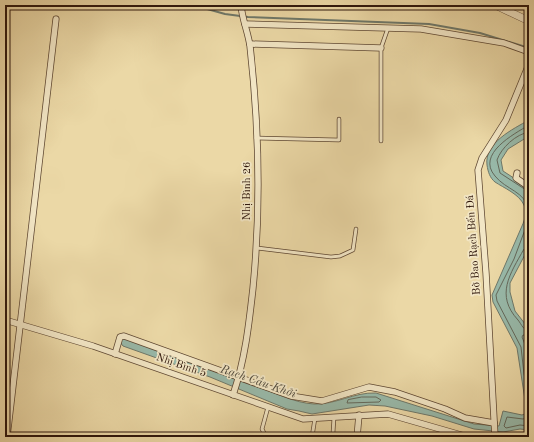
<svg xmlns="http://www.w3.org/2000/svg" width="534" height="442" font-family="'Old Standard TT',serif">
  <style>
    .water { fill: #98b9a9; stroke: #6e786a }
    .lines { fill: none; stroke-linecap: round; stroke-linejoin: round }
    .shore { stroke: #64685a; stroke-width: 1 }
    .stream { stroke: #6e786a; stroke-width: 2 }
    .service-casing { stroke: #5e4732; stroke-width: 4.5 }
    .minor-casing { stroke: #5e4732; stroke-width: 7 }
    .tertiary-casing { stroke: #5e4732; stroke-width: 8 }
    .service { stroke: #f2e6c5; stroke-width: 3 }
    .minor { stroke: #f2e6c5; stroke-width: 5.5 }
    .tertiary { stroke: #f2e6c5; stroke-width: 7 }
    .labels { text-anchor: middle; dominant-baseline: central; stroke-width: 3.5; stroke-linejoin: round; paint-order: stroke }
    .street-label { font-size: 11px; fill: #2f170c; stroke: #f2e6c5 }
    .water-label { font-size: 12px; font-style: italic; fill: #4e483b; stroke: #f2e6c5 }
  </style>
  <rect width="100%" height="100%" fill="#ebd8a6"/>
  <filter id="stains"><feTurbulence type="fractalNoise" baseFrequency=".005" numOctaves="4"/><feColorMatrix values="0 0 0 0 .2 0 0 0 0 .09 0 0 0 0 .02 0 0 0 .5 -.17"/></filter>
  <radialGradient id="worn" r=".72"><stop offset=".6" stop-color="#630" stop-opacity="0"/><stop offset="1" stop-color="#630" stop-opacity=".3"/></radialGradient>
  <path class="water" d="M529,120V136L508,149L501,160L503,171L529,188V247L510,283V292L515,311L529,329V430L520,429L503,432L474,429L432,416L385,406L369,405L312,414L299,411L287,409L210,377L123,346L120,342L123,337C168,354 213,371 258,387C276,393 295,403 314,404C335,405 354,392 376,393L474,424L499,426L503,411L522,415L527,413L517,348L493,302L492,295L522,226C525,219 527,213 524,205C519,194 504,188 495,182C490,178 488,172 487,165C484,143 513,129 529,120Z"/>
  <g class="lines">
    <g class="shore">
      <path d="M529,125C514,134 476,154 495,176C506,190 525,191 529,210"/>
      <path d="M529,132C516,134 501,148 497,160L500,173L529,192"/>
      <path d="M529,219L514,259L496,295L497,301L521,347L524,374L529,395"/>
      <path d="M529,246L524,249C510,274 495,295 518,320C522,325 523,330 529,331"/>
      <path d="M529,336L523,335L522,337L526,347L529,374"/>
      <path d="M362,397H376L381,400L379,402L347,403L348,400Z"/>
      <path d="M529,417L523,419L507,417L504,426L506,428L520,425L529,426"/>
    </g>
    <path class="stream" d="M193,5L225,14L248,17L429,24L480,33L529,48"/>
    <g class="service-casing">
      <g id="service">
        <path d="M256,138L339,140V119"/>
        <path d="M381,141V48L388,28"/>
        <path d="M257,248L331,257L340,256L353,250L356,229"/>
        <path d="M334,417L333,433L338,437"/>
        <path d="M266,437L262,429L268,407"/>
        <path d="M312,437L315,418"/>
      </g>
    </g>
    <g class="minor-casing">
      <g id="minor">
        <path d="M245,24L421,29L504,43L529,52"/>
        <path d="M250,44L381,48"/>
        <path d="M517,173L516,178L529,187"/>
        <path d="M5,320L93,346L303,419L388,414L468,437"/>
        <path d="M115,354L120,337L124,336L291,396L322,401L369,387L395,392L445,409L465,418L494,423"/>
        <path d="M233,395C245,360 249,324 253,288C261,208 259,126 250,46C248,32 242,19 241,5"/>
        <path d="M7,437L56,19"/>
        <path d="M357,437L359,415"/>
        <path d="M495,437L486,273L478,170L482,158L506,120L529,64"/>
      </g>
    </g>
    <g class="tertiary-casing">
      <path id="tertiary" d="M495,5L529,21"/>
    </g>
    <use href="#service" class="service"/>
    <use href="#minor" class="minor"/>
    <use href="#tertiary" class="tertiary"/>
  </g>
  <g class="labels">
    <g class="street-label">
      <text transform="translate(247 191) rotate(-90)">Nhị Bình 26</text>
      <text transform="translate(474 245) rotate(-94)">Bờ Bao Rạch Bến Đá</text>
      <text transform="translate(181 366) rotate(19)">Nhị Bình 5</text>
    </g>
    <g class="water-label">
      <text transform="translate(258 382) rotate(19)">Rạch Cầu Khởi</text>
    </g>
  </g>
  <rect width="534" height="442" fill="none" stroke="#ebd8a6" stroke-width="20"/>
  <rect x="6" y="6" width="522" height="430" fill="none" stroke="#2f170c" stroke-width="2"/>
  <rect x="10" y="10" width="514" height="422" fill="none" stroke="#2f170c"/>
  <rect width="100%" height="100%" filter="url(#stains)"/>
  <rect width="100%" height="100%" fill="url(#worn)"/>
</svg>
